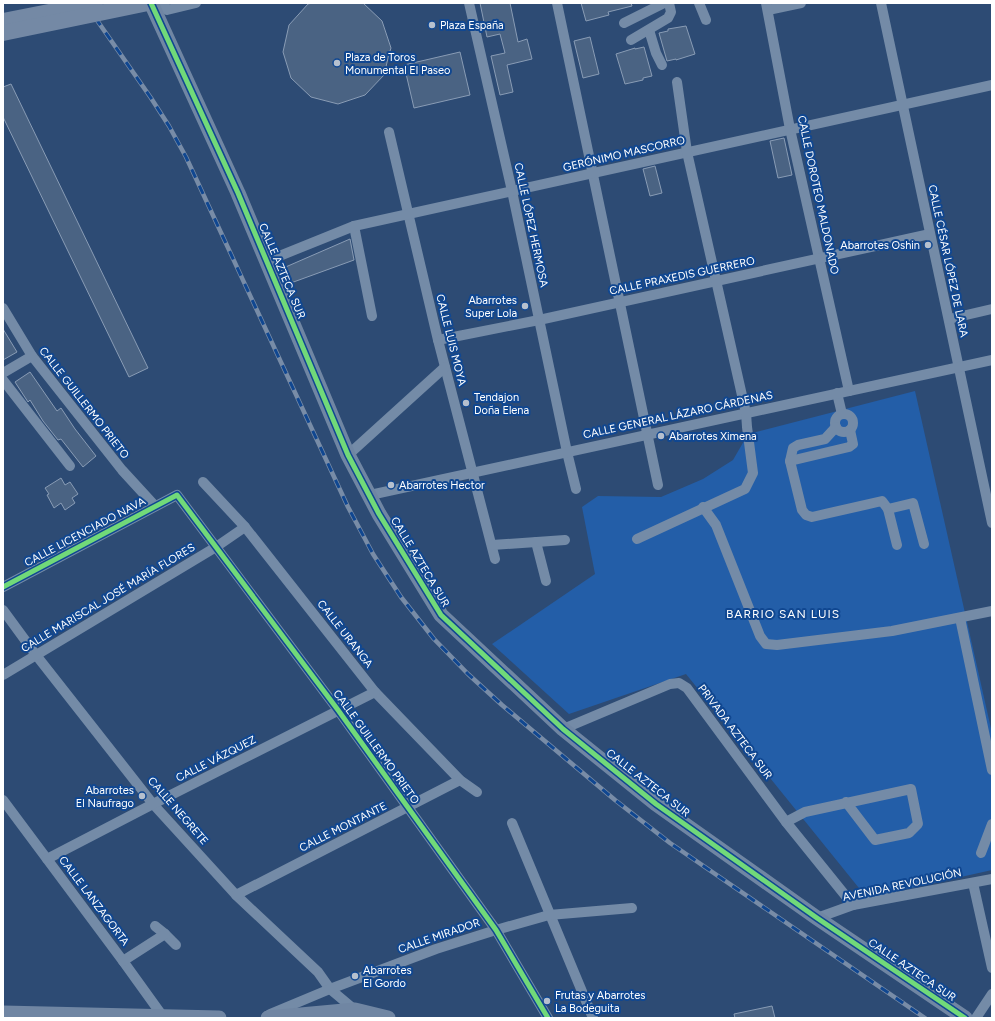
<svg xmlns="http://www.w3.org/2000/svg" width="995" height="1021" font-family="Figtree,sans-serif">
  <style>
    .green { fill: #235ea8 }
    .building { fill: #4a6383; stroke: #899cb5 }
    .lines { fill: none; stroke-linecap: round; stroke-linejoin: round }
    .street { stroke: #748ba7; stroke-width: 10 }
    .secondary { stroke: #7086a3; stroke-width: 15 }
    .rail-casing { stroke: #788ca7; stroke-width: 4.5 }
    .rail { stroke: #104791; stroke-width: 3; stroke-dasharray: 9; stroke-linecap: butt }
    .primary-bridge { stroke: #7489a5; stroke-width: 16 }
    .cycleway-casing { stroke: #104791; stroke-width: 8 }
    .cycleway { stroke: #71d979; stroke-width: 5 }
    .poi-dot { fill: #b6c0ce; stroke: #104791; stroke-width: 1.5 }
    .labels { text-anchor: middle; dominant-baseline: central; stroke-width: 4; stroke-linejoin: round; paint-order: stroke }
    .poi-label { font-size: 11px; fill: #fff; stroke: #104791; text-anchor: start }
    .street-label { font-size: 11px; fill: #fff; stroke: #104791 }
    .neighbourhood-label { font-size: 12px; letter-spacing: 1px; fill: #fff; stroke: #104791 }
  </style>
  <rect width="100%" height="100%" fill="#2d4b74"/>
  <path class="green" d="M915,391L992,733V870L867,898L686,674L569,714L492,644L595,574L582,507L598,496L661,497L703,479L733,460L748,434Z"/>
  <g class="building">
    <path d="M312,3H363L382,21L391,48L389,54L384,75L365,95L338,104L311,97L291,78L283,52L289,25L308,4Z"/>
    <path d="M480,3H510L518,42L527,39L532,59L507,65L513,92L500,95L491,56L505,53L500,34L487,37Z"/>
    <path d="M581,3H631L632,6L608,12L609,15L586,21Z"/>
    <path d="M686,26L695,54L676,60V59L667,61L659,33L668,31V29Z"/>
    <path d="M590,37L599,74L583,78L574,41Z"/>
    <path d="M644,47L652,76L643,78V80L625,84L616,54L635,48V49Z"/>
    <path d="M460,52L470,95L414,108L404,65Z"/>
    <path d="M11,84L148,368L129,377L3,117V87Z"/>
    <path d="M784,138L792,175L778,178L770,141Z"/>
    <path d="M655,166L662,193L650,196L643,169Z"/>
    <path d="M350,239L354,260L288,284L281,269Z"/>
    <path d="M3,329L17,352L3,360Z"/>
    <path d="M30,372L57,411L61,408L75,429L96,456L83,467L61,439L58,440L43,421L30,400L28,402L15,382Z"/>
    <path d="M61,478L65,485L70,482L78,494L72,498L75,503L65,510L61,503L54,508L47,495L49,494L45,488Z"/>
    <path d="M772,1006L775,1018H735L734,1014Z"/>
  </g>
  <g class="lines">
    <g class="street">
      <path d="M163,3L167,10L196,3"/>
      <path d="M469,3L512,191L567,452L576,489"/>
      <path d="M557,3L658,485"/>
      <path d="M699,3L706,20"/>
      <path d="M766,3L790,129L849,391"/>
      <path d="M881,3L992,523"/>
      <path d="M768,10L801,3"/>
      <path d="M624,23L664,3"/>
      <path d="M649,30L656,53L662,65"/>
      <path d="M631,40L668,18L671,12L669,3"/>
      <path d="M389,132L438,340L495,559"/>
      <path d="M354,226L372,316"/>
      <path d="M267,261L354,226L992,85"/>
      <path d="M3,308L32,356L122,470L155,506"/>
      <path d="M949,319L992,309"/>
      <path d="M438,340L539,320L930,234"/>
      <path d="M3,373L32,356"/>
      <path d="M3,380L70,466"/>
      <path d="M837,393L842,414"/>
      <circle cx="844" cy="423" r="9"/>
      <path d="M836,427L825,439L798,445L793,448L790,461L802,510L806,515L812,517L882,501L888,509L897,545"/>
      <path d="M348,455L445,367"/>
      <path d="M790,461L849,447L853,444L850,430"/>
      <path d="M203,482L245,527L375,692L460,780L477,792"/>
      <path d="M370,495L992,360"/>
      <path d="M703,507L716,525L760,636L766,644L777,645L892,631L992,611"/>
      <path d="M888,509L913,503L924,544"/>
      <path d="M637,539L745,489L753,473L747,427L746,413L687,152L677,82"/>
      <path d="M536,542L546,581"/>
      <path d="M492,545L565,540"/>
      <path d="M3,587L177,495L338,710L496,930L548,1018"/>
      <path d="M3,610L36,655L153,804L236,895L318,972L330,989L355,1010"/>
      <path d="M960,618L992,770"/>
      <path d="M3,675L216,547L245,527"/>
      <path d="M563,729L670,684L679,683L687,688L786,822L853,905"/>
      <path d="M3,800L123,961L164,1018"/>
      <path d="M786,822L805,812L911,789L918,824L909,833L875,840L846,802"/>
      <path d="M512,823L593,1018"/>
      <path d="M981,853L992,824"/>
      <path d="M47,859L153,804L375,692"/>
      <path d="M973,883L992,968"/>
      <path d="M236,895L460,780"/>
      <path d="M817,918L853,905L992,879"/>
      <path d="M155,926L165,934L176,945"/>
      <path d="M123,961L165,934"/>
      <path d="M270,1014L330,989L436,949L496,930L549,915L632,908"/>
      <path d="M976,1018L992,994"/>
    </g>
    <g class="secondary">
      <path d="M151,3L238,193L348,455L379,514L441,615L563,729L656,804L817,918L965,1018"/>
      <path d="M3,1013L219,1018"/>
      <path d="M268,1018L355,1010L388,1018"/>
    </g>
    <g class="rail-casing">
      <path id="rail" d="M85,3L151,98L169,126L186,157L348,507L373,554L401,597L434,639L468,674L502,705L615,800L670,843L925,1018"/>
    </g>
    <use href="#rail" class="rail"/>
    <g class="primary-bridge">
      <path d="M3,21L95,3"/>
      <path d="M3,33L148,3"/>
    </g>
    <g class="cycleway-casing">
      <g id="cycleway">
        <path d="M151,3L238,193L348,455L379,514L441,615L563,729L656,804L817,918L965,1018"/>
        <path d="M3,587L177,495L338,710L496,930L548,1018"/>
      </g>
    </g>
    <use href="#cycleway" class="cycleway"/>
  </g>
  <g class="poi-dot">
    <circle cx="432" cy="25" r="4"/>
    <circle cx="337" cy="63" r="4"/>
    <circle cx="928" cy="245" r="4"/>
    <circle cx="525" cy="306" r="4"/>
    <circle cx="466" cy="403" r="4"/>
    <circle cx="661" cy="436" r="4"/>
    <circle cx="391" cy="485" r="4"/>
    <circle cx="142" cy="796" r="4"/>
    <circle cx="355" cy="976" r="4"/>
    <circle cx="547" cy="1001" r="4"/>
  </g>
  <g class="labels">
    <g class="poi-label">
      <text x="440" y="25">Plaza España</text>
      <text x="345" y="57">Plaza de Toros<tspan x="345" dy="13">Monumental El Paseo</tspan></text>
      <text x="920" y="245" text-anchor="end">Abarrotes Oshin</text>
      <text x="517" y="300" text-anchor="end">Abarrotes<tspan x="517" dy="13">Super Lola</tspan></text>
      <text x="474" y="397">Tendajon<tspan x="474" dy="13">Doña Elena</tspan></text>
      <text x="669" y="436">Abarrotes Ximena</text>
      <text x="399" y="485">Abarrotes Hector</text>
      <text x="134" y="790" text-anchor="end">Abarrotes<tspan x="134" dy="13">El Naufrago</tspan></text>
      <text x="363" y="970">Abarrotes<tspan x="363" dy="13">El Gordo</tspan></text>
      <text x="555" y="995">Frutas y Abarrotes<tspan x="555" dy="13">La Bodeguita</tspan></text>
    </g>
    <g class="street-label">
      <text transform="translate(624 154) rotate(-13)">GERÓNIMO MASCORRO</text>
      <text transform="translate(818 195) rotate(78)">CALLE DOROTEO MALDONADO</text>
      <text transform="translate(531 225) rotate(78)">CALLE LÓPEZ HERMOSA</text>
      <text transform="translate(948 261) rotate(78)">CALLE CÉSAR LÓPEZ DE LARA</text>
      <text transform="translate(282 271) rotate(67)">CALLE AZTECA SUR</text>
      <text transform="translate(682 276) rotate(-12)">CALLE PRAXEDIS GUERRERO</text>
      <text transform="translate(451 340) rotate(76)">CALLE LUIS MOYA</text>
      <text transform="translate(84 403) rotate(52)">CALLE GUILLERMO PRIETO</text>
      <text transform="translate(678 415) rotate(-12)">CALLE GENERAL LÁZARO CÁRDENAS</text>
      <text transform="translate(85 532) rotate(-28)">CALLE LICENCIADO NAVA</text>
      <text transform="translate(420 562) rotate(59)">CALLE AZTECA SUR</text>
      <text transform="translate(108 598) rotate(-31)">CALLE MARISCAL JOSÉ MARÍA FLORES</text>
      <text transform="translate(345 634) rotate(52)">CALLE URANGA</text>
      <text transform="translate(735 732) rotate(53)">PRIVADA AZTECA SUR</text>
      <text transform="translate(376 747) rotate(54)">CALLE GUILLERMO PRIETO</text>
      <text transform="translate(216 759) rotate(-27)">CALLE VÁZQUEZ</text>
      <text transform="translate(648 783) rotate(38)">CALLE AZTECA SUR</text>
      <text transform="translate(178 811) rotate(49)">CALLE NEGRETE</text>
      <text transform="translate(343 827) rotate(-27)">CALLE MONTANTE</text>
      <text transform="translate(902 885) rotate(-12)">AVENIDA REVOLUCIÓN</text>
      <text transform="translate(94 901) rotate(53)">CALLE LANZAGORTA</text>
      <text transform="translate(439 936) rotate(-19)">CALLE MIRADOR</text>
      <text transform="translate(912 970) rotate(34)">CALLE AZTECA SUR</text>
    </g>
    <g class="neighbourhood-label">
      <text x="783" y="614">BARRIO SAN LUIS</text>
    </g>
  </g>
  <rect width="995" height="1021" fill="none" stroke="#ffffff" stroke-width="8"/>
</svg>
